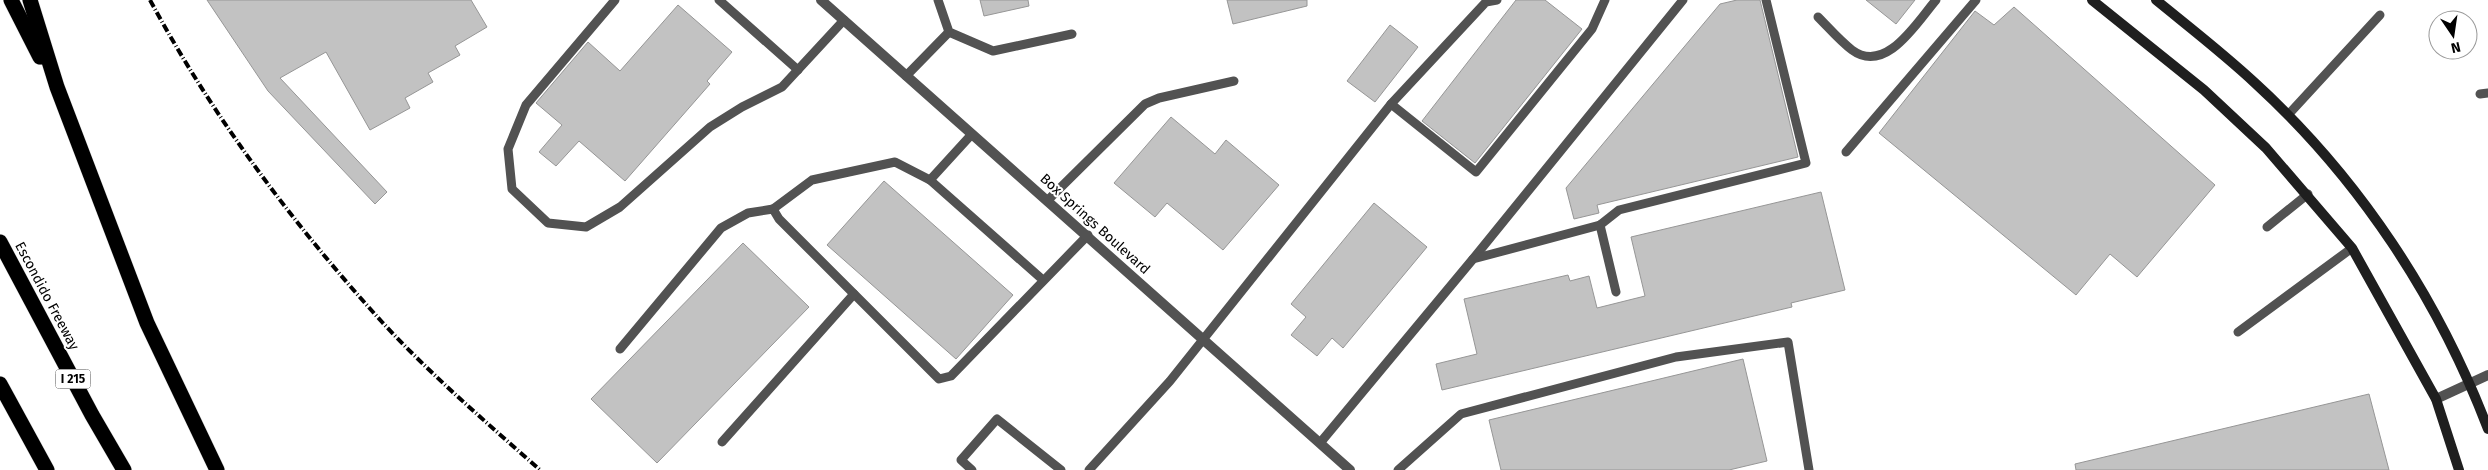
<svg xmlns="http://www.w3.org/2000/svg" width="2488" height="470" font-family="'Fira Sans',sans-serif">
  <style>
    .building { fill: #c2c2c2; stroke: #969696 }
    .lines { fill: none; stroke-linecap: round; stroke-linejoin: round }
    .motorway-casing { stroke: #dbdbdb; stroke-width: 16 }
    .service { stroke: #525252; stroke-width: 9 }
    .tertiary { stroke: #525252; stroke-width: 10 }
    .secondary { stroke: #1f1f1f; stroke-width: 10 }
    .motorway { stroke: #000; stroke-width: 15 }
    .rail { stroke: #000; stroke-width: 4; stroke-dasharray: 8 2.5 1 2.5; stroke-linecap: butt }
    .labels { text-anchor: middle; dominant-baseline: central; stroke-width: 4; stroke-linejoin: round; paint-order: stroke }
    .shield { fill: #fff; stroke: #4c4c4c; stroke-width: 1 }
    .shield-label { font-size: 12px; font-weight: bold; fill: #000 }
    .street-label { font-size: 14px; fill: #000; stroke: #fff }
  </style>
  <rect width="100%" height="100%" fill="#fff"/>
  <g class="building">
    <path d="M207,0H471L487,27L455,46L460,55L428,73L433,82L405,98L410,108L370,130L326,52L280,78L387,192L375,204L268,91Z"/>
    <path d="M980,0H1028L1029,6L984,16Z"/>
    <path d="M1227,0H1307V6L1233,24Z"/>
    <path d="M1516,0H1545L1582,29L1475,163L1422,121Z"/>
    <path d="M1737,0H1760L1798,157L1597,205L1599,213L1574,219L1566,188L1720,4Z"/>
    <path d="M1866,0H1915L1896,24Z"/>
    <path d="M678,5L732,52L707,81L710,84L625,181L579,141L556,166L539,152L562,125L536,103L588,42L620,71Z"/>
    <path d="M2014,7L2215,185L2137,277L2110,254L2076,295L1879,133L1975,11L1994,25Z"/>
    <path d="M1390,25L1418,47L1375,102L1347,81Z"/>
    <path d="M1171,117L1215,154L1226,140L1279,185L1223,250L1167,203L1155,217L1114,183Z"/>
    <path d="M884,181L1013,295L956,359L827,245Z"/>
    <path d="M1821,192L1845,290L1791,303L1792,307L1442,390L1436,364L1477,354L1464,299L1568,275L1570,281L1589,276L1597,308L1645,296L1631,237Z"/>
    <path d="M1374,203L1427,247L1343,348L1332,338L1317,356L1291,335L1306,317L1291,304Z"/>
    <path d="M743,243L809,307L657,463L591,399Z"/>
    <path d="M1743,359L1767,461L1729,470H1501L1489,420Z"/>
    <path d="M2369,394L2389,470H2076L2075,464Z"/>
  </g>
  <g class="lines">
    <g class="motorway-casing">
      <g id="motorway">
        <path d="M11,0L40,57"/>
        <path d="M30,0L57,87L147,323L217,470"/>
        <path d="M0,242L92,415L124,470"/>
        <path d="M0,384L47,470"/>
      </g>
    </g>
    <g class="service">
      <path d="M615,0L526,105L508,149L512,189L548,223L586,227L620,207L710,127L742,107L782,87L844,20"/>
      <path d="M719,0L798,70"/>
      <path d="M938,0L949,32L993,51L1072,34"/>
      <path d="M1818,17C1829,28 1840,41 1852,50C1886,75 1917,22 1936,0"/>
      <path d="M906,76L949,32"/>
      <path d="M2480,94L2488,93"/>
      <path d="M1391,104L1476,172L1592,29L1605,0"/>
      <path d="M2288,115L2380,15"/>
      <path d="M1846,152L1976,0"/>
      <path d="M930,180L972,134"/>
      <path d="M1048,200L1145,104L1159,98L1234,81"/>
      <path d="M1600,225L1616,292"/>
      <path d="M2267,227L2308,194"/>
      <path d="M1473,259L1683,0"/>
      <path d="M1043,280L930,180L895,162L812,180L773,209L779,219L939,379L951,376L1088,235"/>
      <path d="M2238,332L2352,248"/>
      <path d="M620,349L721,228L748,213L773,209"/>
      <path d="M722,442L854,294"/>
      <path d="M1320,443L1473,259L1600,225L1619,210L1806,163L1766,0"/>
      <path d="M972,470L961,460L997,419L1061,470"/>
      <path d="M1089,470L1170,381L1391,104L1486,2L1497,0"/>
      <path d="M1398,470L1461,414L1676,357L1788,342L1809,470"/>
    </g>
    <g class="tertiary">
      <path d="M821,0L1350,470"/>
      <path d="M2436,399L2488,375"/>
    </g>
    <g class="secondary">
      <path d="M2092,0L2204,90L2266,148L2352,248L2436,399L2459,470"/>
      <path d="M2156,0C2189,27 2224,54 2255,83C2359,178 2438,298 2488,429"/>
    </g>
    <use href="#motorway" class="motorway"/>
    <path class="rail" d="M150,0C213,117 293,224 382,322C431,375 486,422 540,470"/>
  </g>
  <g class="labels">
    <rect class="shield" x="55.5" y="369.5" width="35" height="19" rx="4"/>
    <g class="shield-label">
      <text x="73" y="379">I 215</text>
    </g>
    <g class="street-label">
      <text transform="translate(1095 224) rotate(42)">Box Springs Boulevard</text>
      <text transform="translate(47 296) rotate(62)">Escondido Freeway</text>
    </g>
  </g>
  <g transform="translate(2453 35) rotate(167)"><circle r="24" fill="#ffffff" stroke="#999999"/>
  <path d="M0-4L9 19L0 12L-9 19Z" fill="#000000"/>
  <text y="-8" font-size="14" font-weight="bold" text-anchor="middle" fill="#000000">N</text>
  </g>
</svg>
